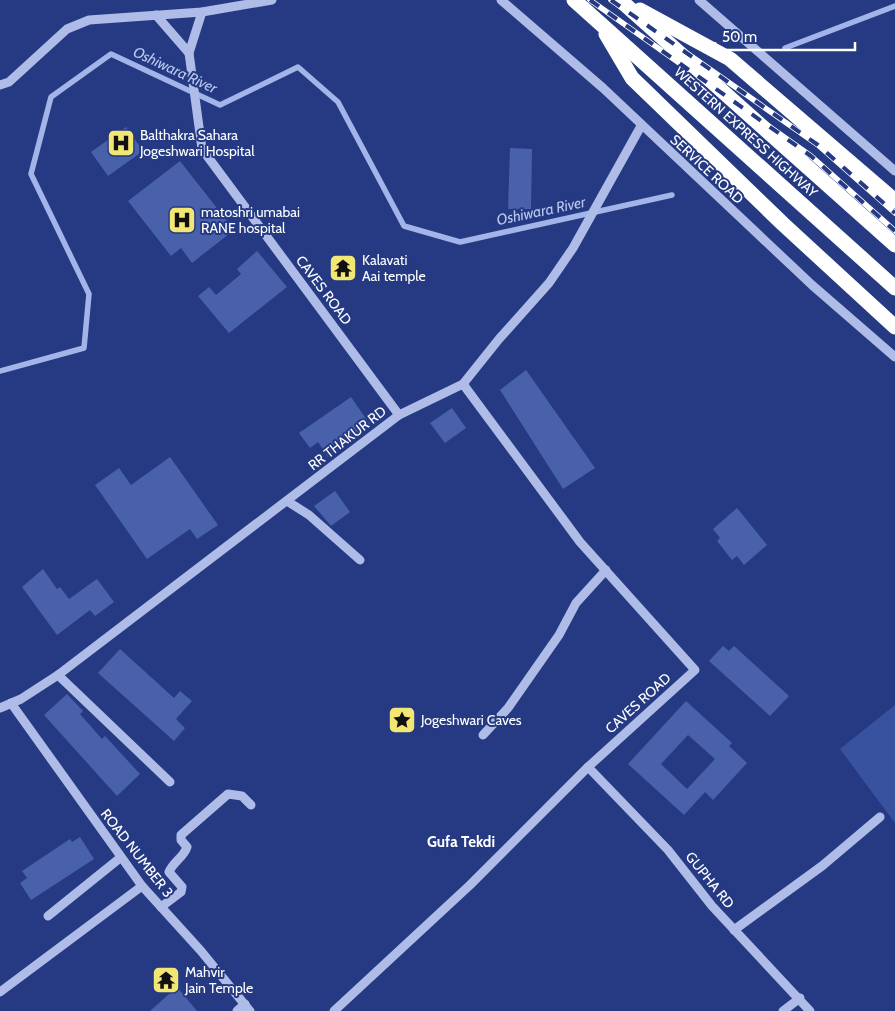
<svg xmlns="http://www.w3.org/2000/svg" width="895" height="1011" font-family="Cabin,sans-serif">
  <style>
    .green { fill: #3952a0 }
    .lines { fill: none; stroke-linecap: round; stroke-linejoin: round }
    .stream { stroke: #a2b4e8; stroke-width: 5.5 }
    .building { fill: #4961aa; fill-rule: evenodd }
    .minor { stroke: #aebce7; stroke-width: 9 }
    .highway { stroke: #fff; stroke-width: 15 }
    .rail-casing { stroke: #fff; stroke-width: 5.5 }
    .rail { stroke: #253a83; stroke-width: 4; stroke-dasharray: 11; stroke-linecap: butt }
    .labels { text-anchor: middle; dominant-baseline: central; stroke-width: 4; stroke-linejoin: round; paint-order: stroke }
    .street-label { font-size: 14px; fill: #fff; stroke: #253a83 }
    .poi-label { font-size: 14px; fill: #fff; stroke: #253a83; text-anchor: start }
    .water-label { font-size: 15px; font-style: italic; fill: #b9c7ef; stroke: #253a83 }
    .neighbourhood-label { font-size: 15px; font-weight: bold; fill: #fff; stroke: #253a83 }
  </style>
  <rect width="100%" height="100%" fill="#253a83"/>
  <path class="green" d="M895,705V823L840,749Z"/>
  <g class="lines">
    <g class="stream">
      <path d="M785,48L895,6"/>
      <path d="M0,371L84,348L89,294L31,174L51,97L111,54L220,105L298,67L338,102L404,226L460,242L672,195"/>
    </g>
  </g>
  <g class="building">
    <path d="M126,127L143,151L108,176L91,152Z"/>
    <path d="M510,148L532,149L531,209H508Z"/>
    <path d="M180,161L234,230L192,263L181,248L171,256L128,201Z"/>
    <path d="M257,251L287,287L229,333L198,296L209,287L216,295L241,274L237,269Z"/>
    <path d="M526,370L595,468L563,489L500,390Z"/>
    <path d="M351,397L371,426L328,457L318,442L310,448L299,433Z"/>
    <path d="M452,408L466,428L445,443L430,423Z"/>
    <path d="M170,457L218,525L197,539L190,529L147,559L95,485L119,468L131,485Z"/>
    <path d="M335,491L350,512L331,526L314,506Z"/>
    <path d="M737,508L767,545L744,565L737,556L732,560L717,541L720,538L713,529Z"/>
    <path d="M43,569L57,589L60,587L69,599L97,579L114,602L95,616L90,610L57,635L22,587Z"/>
    <path d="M723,646L729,651L734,646L789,696L770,716L709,661Z"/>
    <path d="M120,649L174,698L180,691L192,701L176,719L185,728L174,741L98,673Z"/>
    <path d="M67,694L83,711L80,714L102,739L105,736L140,774L117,796L44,715Z"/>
    <path d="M686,701L732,743L729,746L747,763L713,800L705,792L684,815L628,764ZM688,735L715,759L687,789L661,764Z"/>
    <path d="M80,837L94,859L31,900L20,883L27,878L22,871L70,839L72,842Z"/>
    <path d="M177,987L197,1011H150Z"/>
  </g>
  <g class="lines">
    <g class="minor">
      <path d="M501,0L603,88L812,285L895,357"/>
      <path d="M699,0L895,171"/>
      <path d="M202,12L189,53L202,149L399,415"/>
      <path d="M156,15L189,53"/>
      <path d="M0,85L9,82L67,29L89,20L202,12L272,0"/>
      <path d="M287,501L309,515L360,560"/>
      <path d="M58,675L170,782"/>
      <path d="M11,703L142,886L201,951L250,1011"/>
      <path d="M0,708L21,699L58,675L399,415L463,384L499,339L549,283L573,248L641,126"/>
      <path d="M483,735L508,708L559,635L576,603L606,570"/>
      <path d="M588,767L668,850L712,906L810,1011"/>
      <path d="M161,907L181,892L182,887L169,872C173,862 184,857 187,847L181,840V835L228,794L242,796L251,805"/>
      <path d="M48,916L120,858"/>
      <path d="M734,930L822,866L880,817"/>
      <path d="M0,992L142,886"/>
      <path d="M237,1011L245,1004"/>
      <path d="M334,1011L470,885L588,767L695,670L580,542L463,384"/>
      <path d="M783,1011L800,998"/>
    </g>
    <g class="highway">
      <path d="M574,0L895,288"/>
      <path d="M620,0L895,245"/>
      <path d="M640,10L730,59L895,201"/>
      <path d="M606,34L632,78L783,224L895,327"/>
    </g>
    <g class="rail-casing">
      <g id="rail">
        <path d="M590,0L811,156L895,231"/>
        <path d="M611,0L818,145L895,213"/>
      </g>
    </g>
    <use href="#rail" class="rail"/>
  </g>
  <defs>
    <g id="hospital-square" transform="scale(1.4375)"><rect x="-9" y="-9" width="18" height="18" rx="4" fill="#f1e772" stroke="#253a83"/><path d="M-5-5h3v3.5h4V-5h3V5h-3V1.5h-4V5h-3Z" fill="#111"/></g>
    <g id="temple-square" transform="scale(1.4375)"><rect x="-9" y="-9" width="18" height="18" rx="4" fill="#f1e772" stroke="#253a83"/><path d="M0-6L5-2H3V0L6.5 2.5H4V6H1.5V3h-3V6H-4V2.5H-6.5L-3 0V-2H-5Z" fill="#111"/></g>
    <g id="sight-square" transform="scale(1.4375)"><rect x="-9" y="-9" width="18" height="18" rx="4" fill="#f1e772" stroke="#253a83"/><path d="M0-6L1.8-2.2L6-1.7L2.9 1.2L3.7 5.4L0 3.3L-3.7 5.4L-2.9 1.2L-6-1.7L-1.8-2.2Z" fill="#111"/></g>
  </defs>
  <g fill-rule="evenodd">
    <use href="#hospital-square" x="121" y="143"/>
    <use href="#hospital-square" x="182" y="220"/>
    <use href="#temple-square" x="343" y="268"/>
    <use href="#sight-square" x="402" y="720"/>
    <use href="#temple-square" x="166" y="980"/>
  </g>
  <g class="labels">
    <g class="street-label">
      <text transform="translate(746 132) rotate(42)">WESTERN EXPRESS HIGHWAY</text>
      <text transform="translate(707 169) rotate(43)">SERVICE ROAD</text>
      <text transform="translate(324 290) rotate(53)">CAVES ROAD</text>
      <text transform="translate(347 438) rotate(-38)">RR THAKUR RD</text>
      <text transform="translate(638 703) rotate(-42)">CAVES ROAD</text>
      <text transform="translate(137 853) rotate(52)">ROAD NUMBER 3</text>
      <text transform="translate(710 880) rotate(51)">GUPHA RD</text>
    </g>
    <g class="poi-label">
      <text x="140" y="135">Balthakra Sahara<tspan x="140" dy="16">Jogeshwari Hospital</tspan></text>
      <text x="201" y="212">matoshri umabai<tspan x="201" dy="16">RANE hospital</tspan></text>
      <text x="362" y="260">Kalavati<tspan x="362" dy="16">Aai temple</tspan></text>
      <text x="421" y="720">Jogeshwari Caves</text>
      <text x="185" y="972">Mahvir<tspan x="185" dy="16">Jain Temple</tspan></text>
    </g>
    <g class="water-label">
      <text transform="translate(175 70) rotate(25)">Oshiwara River</text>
      <text transform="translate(541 211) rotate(-12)">Oshiwara River</text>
    </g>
    <g class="neighbourhood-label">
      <text x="461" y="842">Gufa Tekdi</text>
    </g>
  </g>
  <path d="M715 42v8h140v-8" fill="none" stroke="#ffffff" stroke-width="2.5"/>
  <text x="722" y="42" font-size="15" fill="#ffffff" stroke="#253a83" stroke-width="4" paint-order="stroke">50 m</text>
</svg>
